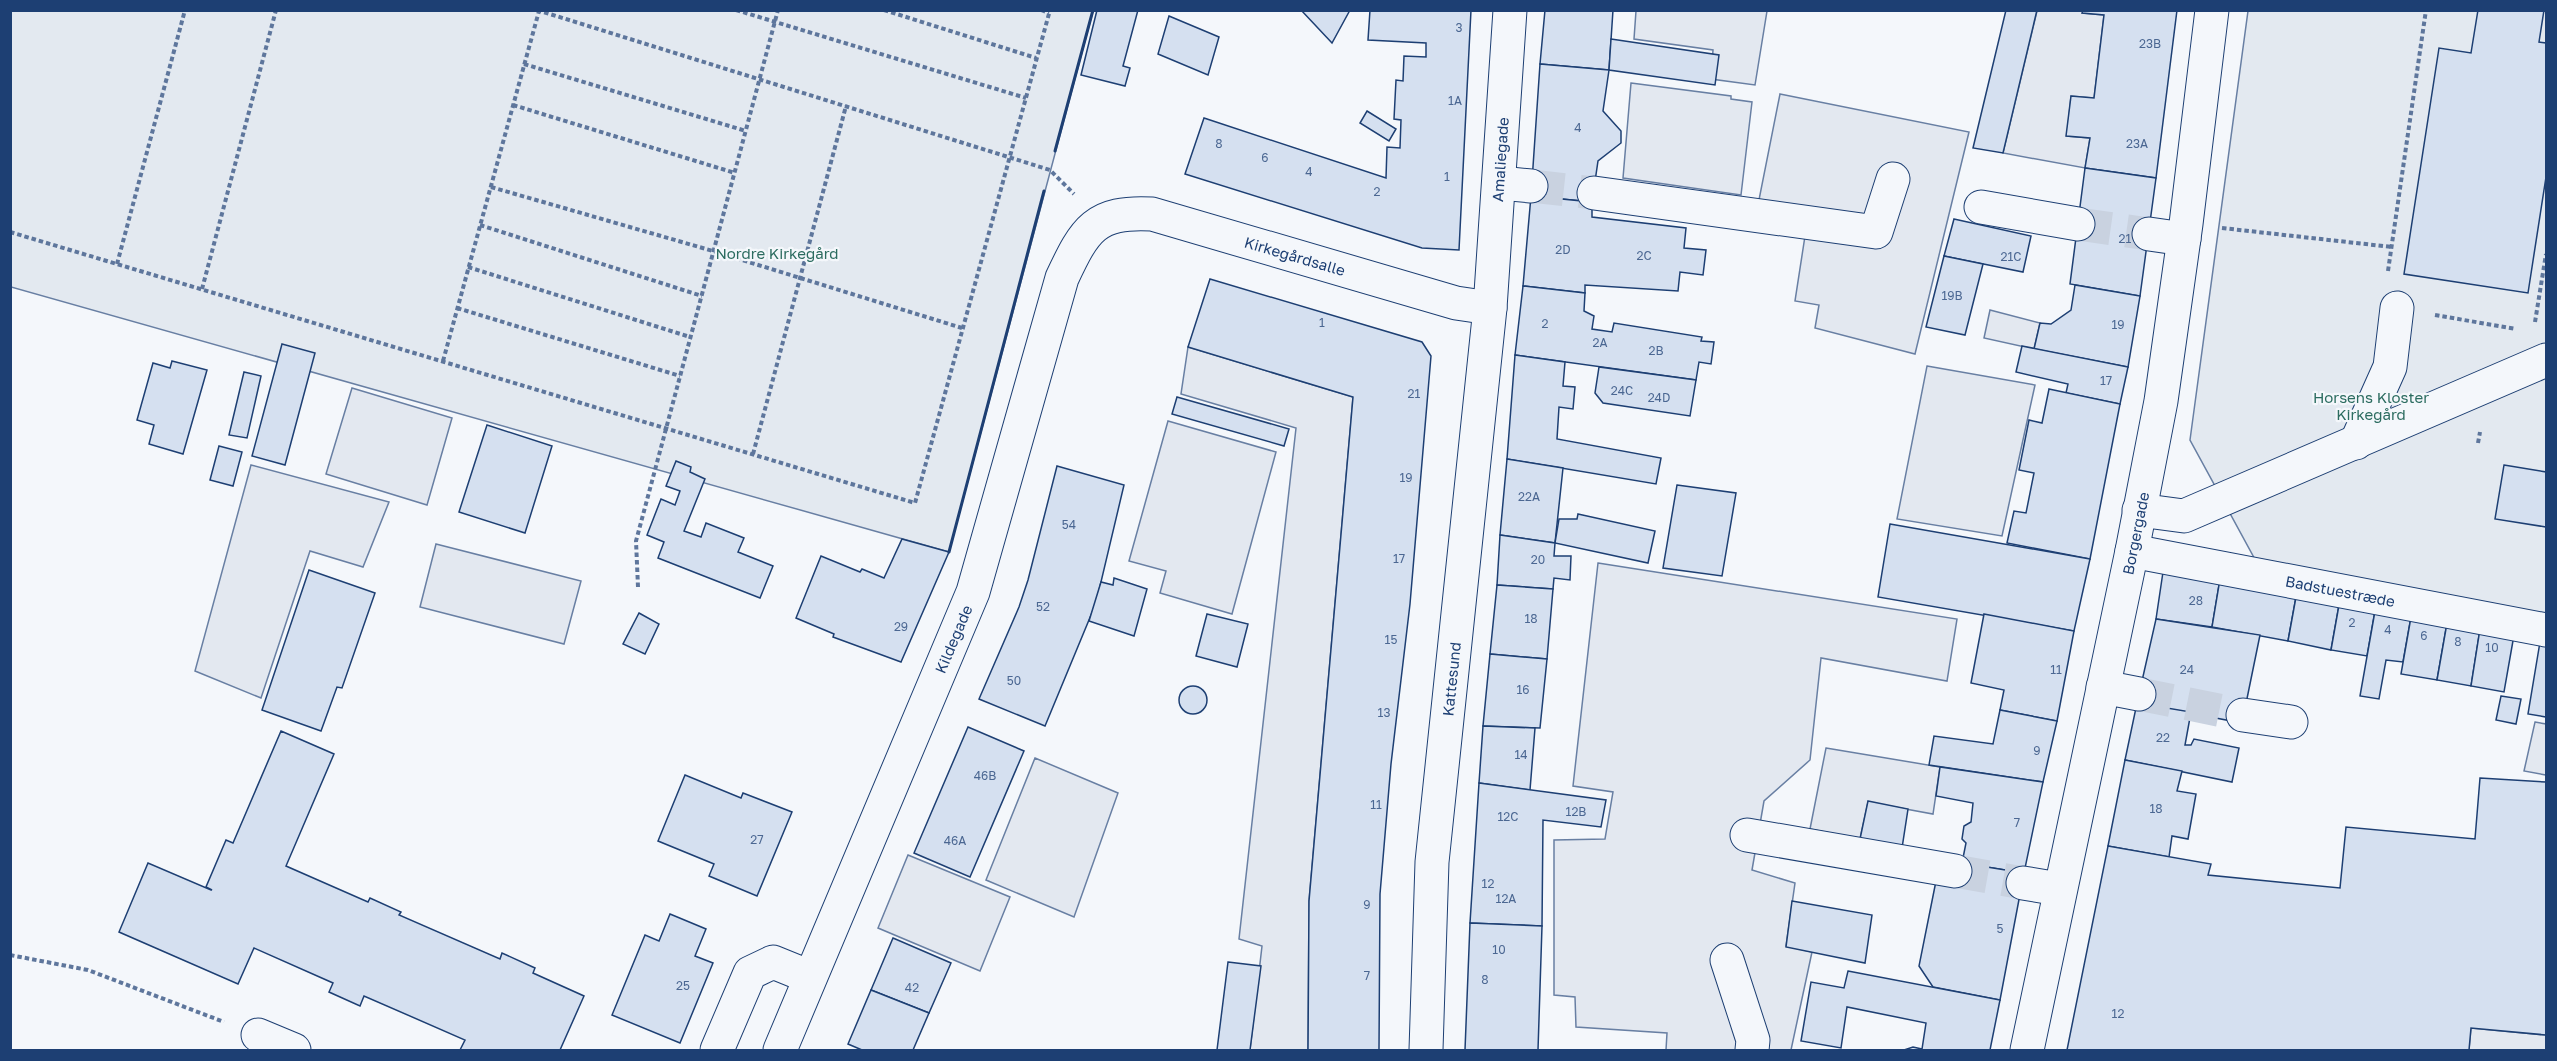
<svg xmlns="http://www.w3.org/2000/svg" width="2557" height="1061" font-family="'Golos Text',sans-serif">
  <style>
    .green { fill: #e3e9f0; stroke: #687fa3; stroke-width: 1.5 }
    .parking { fill: #e3e8f0; stroke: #687fa3; stroke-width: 1.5 }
    .building { fill: #d5e0f0; stroke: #1d3f73; stroke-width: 1.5 }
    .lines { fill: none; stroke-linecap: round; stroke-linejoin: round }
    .minor-tunnel { stroke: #c9d2e0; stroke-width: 33; stroke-dasharray: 33 16; stroke-linecap: butt }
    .minor-casing { stroke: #1d3f73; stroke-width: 35 }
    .path { stroke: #5e769c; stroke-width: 4; stroke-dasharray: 4.5 3; stroke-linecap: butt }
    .minor { stroke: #f4f7fb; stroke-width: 33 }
    .wall { stroke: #1d3f73; stroke-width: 3 }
    .labels { text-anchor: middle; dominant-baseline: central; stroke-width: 4.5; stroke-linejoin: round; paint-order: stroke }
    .number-label { font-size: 12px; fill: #4b6792 }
    .street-label { font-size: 15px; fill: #1d3f73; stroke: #f4f7fb }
    .park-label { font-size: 15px; fill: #2c6c60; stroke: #f4f7fb }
  </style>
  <rect width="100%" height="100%" fill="#f4f7fb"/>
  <g class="green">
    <path d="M10,11H1093L949,552L11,287Z"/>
    <path d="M2248,11H2546V617L2257,563L2190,440Z"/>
  </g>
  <g class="parking">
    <path d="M1636,11H1767L1755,85L1711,79L1713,50L1634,39Z"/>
    <path d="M2037,11H2083V13L2104,15L2094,98L2071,96L2067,136L2090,138L2085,168L2003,153Z"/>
    <path d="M1631,83L1731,96V99L1752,102L1741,195L1623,178Z"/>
    <path d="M1780,94L1969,132L1915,354L1815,328L1819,305L1795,301L1805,236L1753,230Z"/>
    <path d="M1990,310L2040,323L2034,349L1984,338Z"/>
    <path d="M1188,347L1353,397L1309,901L1308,1050H1250L1262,946L1239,939L1296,428L1181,394Z"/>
    <path d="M1927,366L2035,385L2002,536L1897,519Z"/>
    <path d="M352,388L452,418L427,505L326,474Z"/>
    <path d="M1168,421L1276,452L1232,614L1160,593L1166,571L1129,561Z"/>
    <path d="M251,465L389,502L363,567L310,551L261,698L195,671Z"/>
    <path d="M436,544L581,581L564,644L420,607Z"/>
    <path d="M1598,563L1957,619L1947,681L1821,658L1810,760L1764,801L1752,870L1795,883L1786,946L1812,952L1791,1050H1666L1667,1033L1576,1027L1575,997L1554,995V840L1605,839L1613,792L1573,786Z"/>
    <path d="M2535,722L2546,724V775L2524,771Z"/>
    <path d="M1826,748L1940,767L1933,814L1868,802L1860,839L1810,829Z"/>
    <path d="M1035,758L1118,793L1074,917L986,880Z"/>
    <path d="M908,855L1010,897L980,971L878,928Z"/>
    <path d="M2471,1028L2546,1035V1050H2469Z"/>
  </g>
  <g class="building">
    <path d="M1097,10H1138L1123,66L1130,68L1125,86L1081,75Z"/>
    <path d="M1301,10H1350L1332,43Z"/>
    <path d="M1370,10H1471L1459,250L1422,248L1185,174L1204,118L1386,178L1387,147L1400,148L1401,120L1394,119L1396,80L1403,81L1404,56L1426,57V43L1368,40Z"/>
    <path d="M1545,10H1613L1609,70L1540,64Z"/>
    <path d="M2006,10H2037L2003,153L1973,148Z"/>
    <path d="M2083,10H2177L2156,178L2085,168L2090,138L2066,136L2071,96L2094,98L2104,15L2082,13Z"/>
    <path d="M2478,10H2544L2539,42L2546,43V177L2528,293L2404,274L2439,48L2471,53Z"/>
    <path d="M1169,16L1219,37L1208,75L1158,54Z"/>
    <path d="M1611,39L1719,55L1715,85L1609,70Z"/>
    <path d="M1540,64L1609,70L1603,111L1621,131V143L1598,161L1592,202L1531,196Z"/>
    <path d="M1367,111L1396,129L1389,141L1360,123Z"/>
    <path d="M2085,168L2156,178L2140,296L2070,284Z"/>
    <path d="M1531,196L1592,202V217L1686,228L1684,248L1706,250L1703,275L1680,272L1678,291L1585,285V293L1523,286Z"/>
    <path d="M1954,219L2031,236L2023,272L1944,256Z"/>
    <path d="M1944,256L1983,264L1965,335L1926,327Z"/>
    <path d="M1210,279L1422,342L1431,356L1410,604L1391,764L1380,894L1379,1050H1308L1309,901L1353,397L1188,347Z"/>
    <path d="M2075,285L2140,296L2128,367L2034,349L2040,323L2051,324L2071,310Z"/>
    <path d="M1523,286L1585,293L1584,311L1594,316L1592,329L1612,332L1614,323L1702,337L1701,341L1714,342L1711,364L1699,362L1696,380L1515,355Z"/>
    <path d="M282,344L315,353L285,465L252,456Z"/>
    <path d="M2022,346L2128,367L2120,404L2066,393L2068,384L2016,372Z"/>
    <path d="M1515,355L1565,362L1563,386L1575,387L1573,409L1559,407L1557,439L1661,458L1656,484L1507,459Z"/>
    <path d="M172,361L207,370L183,454L149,444L154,425L137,420L153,363L170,368Z"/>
    <path d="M1599,367L1696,380L1690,416L1603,403L1595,393Z"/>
    <path d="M244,372L261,376L247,438L229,435Z"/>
    <path d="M2049,389L2120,404L2090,559L2007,543L2014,511L2026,513L2034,473L2019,470L2029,420L2042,423Z"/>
    <path d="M1177,397L1289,429L1284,446L1172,414Z"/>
    <path d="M487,425L552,446L525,533L459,512Z"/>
    <path d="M219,446L242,452L233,486L210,480Z"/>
    <path d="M1507,459L1563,468L1555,543L1500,535Z"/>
    <path d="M676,461L691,467L690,472L705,479L684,531L701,537L706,523L744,538L738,552L773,566L760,598L658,558L664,542L647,535L661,499L675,505L680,491L666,486Z"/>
    <path d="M2504,465L2546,472V527L2495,519Z"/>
    <path d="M1057,466L1124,485L1096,603L1045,726L979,699L1019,607L1028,580Z"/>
    <path d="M1677,485L1736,493L1722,576L1663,568Z"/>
    <path d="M1578,514L1655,531L1648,563L1555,543L1559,519H1577Z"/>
    <path d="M1890,524L2090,559L2074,631L1878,597Z"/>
    <path d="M1500,535L1555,543L1554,556H1571L1570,580L1554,578L1553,589L1497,585Z"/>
    <path d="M902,539L949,552L901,662L833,637L834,634L796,618L821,556L860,572L862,569L884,578Z"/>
    <path d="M309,570L375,593L342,688L337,687L321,731L262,710Z"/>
    <path d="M2163,572L2220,579L2212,627L2156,619Z"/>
    <path d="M1114,578L1147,589L1134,636L1089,621L1101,582L1113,585Z"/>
    <path d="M2220,579L2296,597L2288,641L2212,627Z"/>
    <path d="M1497,585L1553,589L1547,659L1490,654Z"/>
    <path d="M2296,597L2339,605L2331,650L2288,641Z"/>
    <path d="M2339,605L2375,611L2367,656L2331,650Z"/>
    <path d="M2375,611L2411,617L2403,662L2386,660L2379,699L2360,696Z"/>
    <path d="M639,613L659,624L645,654L623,644Z"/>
    <path d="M1207,614L1248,624L1237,667L1196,656Z"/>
    <path d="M1984,614L2074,631L2057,721L2000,710L2004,690L1971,683Z"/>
    <path d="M2411,617L2447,623L2437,680L2401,674Z"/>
    <path d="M2156,619L2260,635L2242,723L2137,703Z"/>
    <path d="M2447,623L2480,629L2471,686L2437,680Z"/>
    <path d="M2480,629L2514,635L2504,692L2471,686Z"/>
    <path d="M2540,642L2546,643V717L2528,714Z"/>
    <path d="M1490,654L1547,659L1540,728L1483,726Z"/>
    <circle cx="1193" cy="700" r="14"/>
    <path d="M2501,696L2521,699L2516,724L2496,720Z"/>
    <path d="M2137,703L2191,712L2185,745H2191L2194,739L2239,748L2232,782L2125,760Z"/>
    <path d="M2000,710L2057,721L2043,782L1929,765L1934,736L1993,744Z"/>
    <path d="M1483,726L1535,728L1530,790L1479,783Z"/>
    <path d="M968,727L1024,751L970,877L914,853Z"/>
    <path d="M281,731L334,754L286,866L368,902L370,898L401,912L399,915L500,959L502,953L535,968L533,973L584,996L560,1050H460L465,1040L364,996L360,1006L329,992L333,983L254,948L238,984L119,932L148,863L211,890H212L206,887L226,840L233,843Z"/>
    <path d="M2125,760L2182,771L2177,791L2196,794L2188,839L2172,836L2169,857L2108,846Z"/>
    <path d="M1940,767L2043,782L2024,873L1962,863L1966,843L1962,839L1964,826L1971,822L1973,803L1936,796Z"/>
    <path d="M685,775L741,798L743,793L792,812L757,896L709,876L714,864L658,841Z"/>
    <path d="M2480,778L2546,782V1035L2471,1028L2469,1050H2067L2108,846L2211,864L2208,875L2340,888L2346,827L2475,839Z"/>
    <path d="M1479,783L1606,800L1601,827L1543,820L1542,926L1470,923Z"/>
    <path d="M1868,801L1908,809L1902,848L1860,839Z"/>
    <path d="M1956,862L2024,873L2000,1000L1933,987L1919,966L1936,881Z"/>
    <path d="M1792,901L1872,915L1865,963L1786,947Z"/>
    <path d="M670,914L706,929L695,956L713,963L680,1043L612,1015L645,935L659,941Z"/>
    <path d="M1470,923L1542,926L1538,1050H1465Z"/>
    <path d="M893,938L951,963L929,1013L871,990Z"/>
    <path d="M1228,962L1261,966L1250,1050H1217Z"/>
    <path d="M1848,971L2000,1000L1990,1050H1904L1913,1047L1922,1049L1926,1023L1847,1007L1841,1048L1801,1041L1811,982L1844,988Z"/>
    <path d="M871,990L929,1013L913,1050H862L848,1044Z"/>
  </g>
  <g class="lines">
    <g class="minor-tunnel">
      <path d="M1531,186L1594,193"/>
      <path d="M2078,224L2149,234"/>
      <path d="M2139,694L2243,715"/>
      <path d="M1955,871L2023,883"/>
    </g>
    <g class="minor-casing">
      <g id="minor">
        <path d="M1500,183L1531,186"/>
        <path d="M1594,193L1876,232L1893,179"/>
        <path d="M1981,207L2078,224"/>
        <path d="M2149,234L2184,239"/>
        <path d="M2356,443L2390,367L2397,308"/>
        <path d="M2139,510L2184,516L2546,360"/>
        <path id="s1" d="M2132,551L2546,630"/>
        <path d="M2103,687L2139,694"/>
        <path d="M2243,715L2291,722"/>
        <path d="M1747,835L1955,871"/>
        <path d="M2023,883L2059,889"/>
        <path d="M1727,960L1753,1040L1752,1050"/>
        <path d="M258,1035L294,1050"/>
        <path d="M717,1050L750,973L773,962L810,977"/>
        <path id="s2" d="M780,1050L973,592L1062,278C1085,229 1095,211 1152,214L1456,303L1490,308"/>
        <path id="s3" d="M1426,1050L1432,862L1490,308L1510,10"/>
        <path id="s4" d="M2027,1050L2132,551L2161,401L2186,224L2212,10"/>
      </g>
    </g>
    <g class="path">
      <path d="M537,10L1050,170L1074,194"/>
      <path d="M736,10L1026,98"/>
      <path d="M884,10L1036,58"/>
      <path d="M1041,10L1049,13"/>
      <path d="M524,64L746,131"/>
      <path d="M513,105L735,173"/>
      <path d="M491,187L713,251L962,328"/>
      <path d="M480,225L702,296"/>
      <path d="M2222,228L2392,247"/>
      <path d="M10,232L915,503L1050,10"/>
      <path d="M117,264L185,10"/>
      <path d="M468,267L690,337"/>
      <path d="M2388,271L2426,10"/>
      <path d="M202,289L276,10"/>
      <path d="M457,308L680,376"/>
      <path d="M2435,315L2516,329"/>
      <path d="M2535,322L2546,254"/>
      <path d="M443,361L539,11"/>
      <path d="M2478,443L2480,432"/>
      <path d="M753,454L846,106"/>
      <path d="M638,587L636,541L778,10"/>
      <path d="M10,955L88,970L224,1022"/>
    </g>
    <use href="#minor" class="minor"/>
    <g class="wall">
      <path d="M1055,151L1093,10"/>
      <path d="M949,552L1044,191"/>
    </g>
  </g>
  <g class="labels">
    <g class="number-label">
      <text x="1459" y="27">3</text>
      <text x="2150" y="43">23B</text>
      <text x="1455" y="100">1A</text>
      <text x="1578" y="127">4</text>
      <text x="1219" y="143">8</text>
      <text x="2137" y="143">23A</text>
      <text x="1265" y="157">6</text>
      <text x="1309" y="171">4</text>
      <text x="1447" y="176">1</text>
      <text x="1377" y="191">2</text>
      <text x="2125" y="238">21</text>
      <text x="1563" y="249">2D</text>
      <text x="1644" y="255">2C</text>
      <text x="2011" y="256">21C</text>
      <text x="1952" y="295">19B</text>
      <text x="1322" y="322">1</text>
      <text x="1545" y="323">2</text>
      <text x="2118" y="324">19</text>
      <text x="1600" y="342">2A</text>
      <text x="1656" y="350">2B</text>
      <text x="2106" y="380">17</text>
      <text x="1622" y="390">24C</text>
      <text x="1414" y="393">21</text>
      <text x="1659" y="397">24D</text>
      <text x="1406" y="477">19</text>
      <text x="1529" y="496">22A</text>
      <text x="1069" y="524">54</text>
      <text x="1399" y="558">17</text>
      <text x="1538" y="559">20</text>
      <text x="2196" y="600">28</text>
      <text x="1043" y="606">52</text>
      <text x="1531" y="618">18</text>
      <text x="2352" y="622">2</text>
      <text x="901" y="626">29</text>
      <text x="2388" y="629">4</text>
      <text x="2424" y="635">6</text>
      <text x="1391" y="639">15</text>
      <text x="2458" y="641">8</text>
      <text x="2492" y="647">10</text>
      <text x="2056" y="669">11</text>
      <text x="2187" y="669">24</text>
      <text x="1014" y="680">50</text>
      <text x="1523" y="689">16</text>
      <text x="1384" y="712">13</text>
      <text x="2163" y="737">22</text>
      <text x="2037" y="750">9</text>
      <text x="1521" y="754">14</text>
      <text x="985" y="775">46B</text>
      <text x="1376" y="804">11</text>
      <text x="2156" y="808">18</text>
      <text x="1576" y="811">12B</text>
      <text x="1508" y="816">12C</text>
      <text x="2017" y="822">7</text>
      <text x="757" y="839">27</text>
      <text x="955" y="840">46A</text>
      <text x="1488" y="883">12</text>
      <text x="1506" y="898">12A</text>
      <text x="1367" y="904">9</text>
      <text x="2000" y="928">5</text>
      <text x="1499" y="949">10</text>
      <text x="1367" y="975">7</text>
      <text x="1485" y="979">8</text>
      <text x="683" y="985">25</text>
      <text x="912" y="987">42</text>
      <text x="2118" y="1013">12</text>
    </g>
    <g class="street-label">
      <text stroke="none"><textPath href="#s3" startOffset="894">Amaliegade</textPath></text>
      <text stroke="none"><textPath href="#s2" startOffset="1094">Kirkegårdsalle</textPath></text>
      <text stroke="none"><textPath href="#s4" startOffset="528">Borgergade</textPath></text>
      <text stroke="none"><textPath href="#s1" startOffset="212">Badstuestræde</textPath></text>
      <text stroke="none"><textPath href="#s2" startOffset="446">Kildegade</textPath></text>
      <text stroke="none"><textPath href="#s3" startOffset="372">Kattesund</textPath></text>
    </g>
    <g class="park-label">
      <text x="777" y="253">Nordre Kirkegård</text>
      <text x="2371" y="397">Horsens Kloster<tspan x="2371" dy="17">Kirkegård</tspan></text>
    </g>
  </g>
  <rect width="2557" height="1061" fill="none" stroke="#1d3f73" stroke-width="24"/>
</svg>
